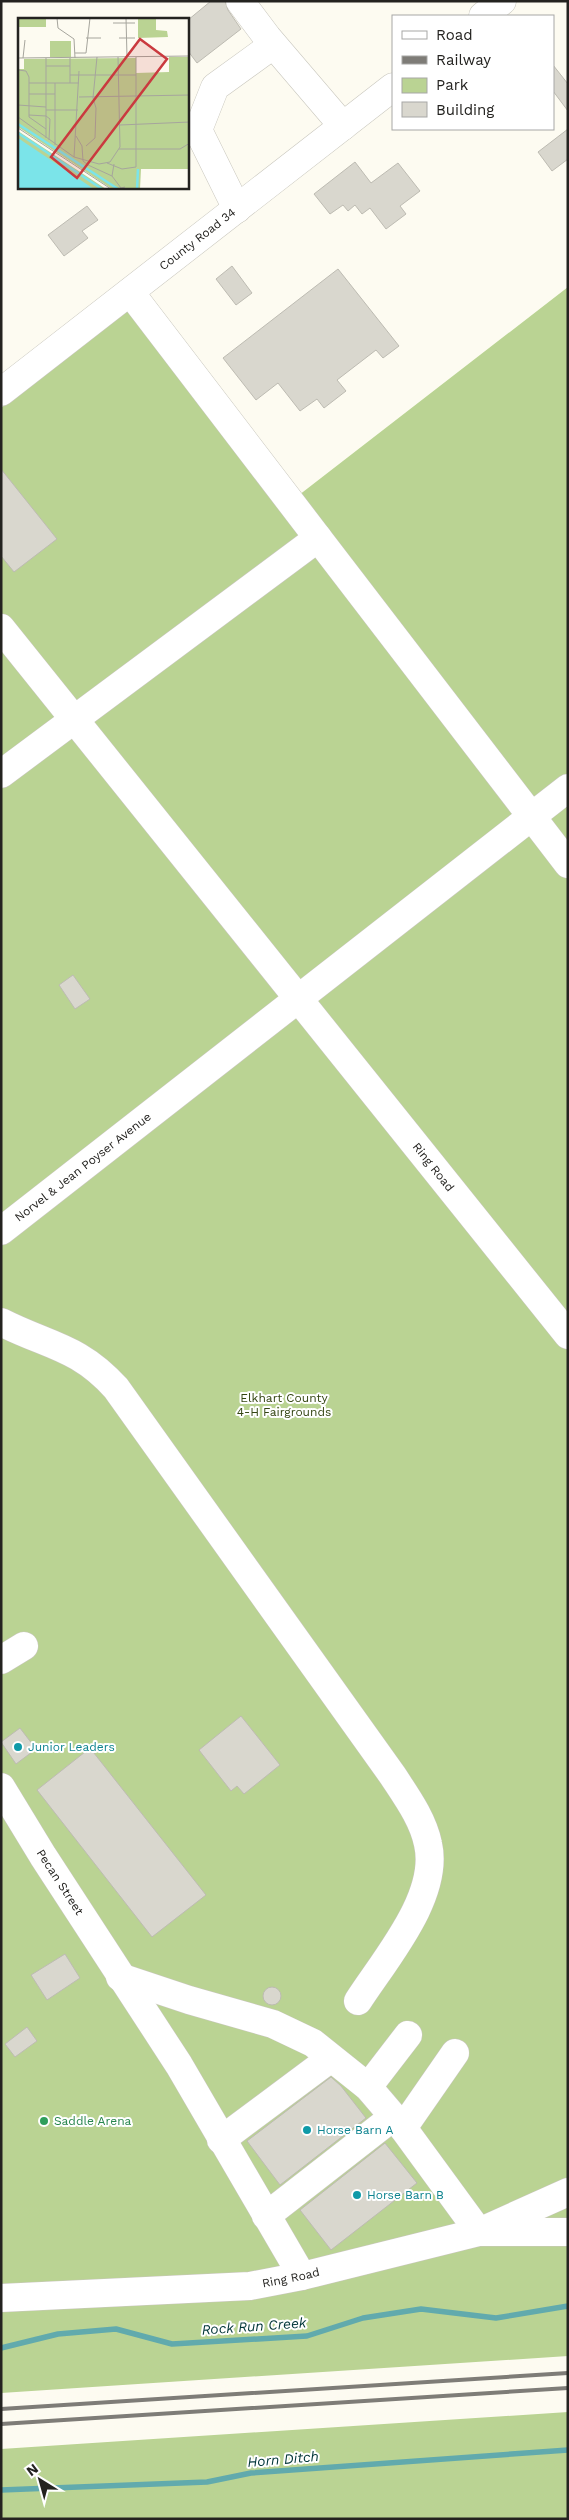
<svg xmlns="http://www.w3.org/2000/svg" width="569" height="2520" font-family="'Work Sans',sans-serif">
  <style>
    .green { fill: #bad393 }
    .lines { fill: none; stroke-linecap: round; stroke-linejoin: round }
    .stream { stroke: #61aaad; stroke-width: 5.5 }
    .building { fill: #d9d7ce; stroke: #bdbbb2 }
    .minor-casing { stroke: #c9c7be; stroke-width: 29 }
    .minor { stroke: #fff; stroke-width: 28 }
    .rail { stroke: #7e7c77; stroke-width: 4 }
    .culture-dot { fill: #0f9aa8; stroke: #fff; stroke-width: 2 }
    .leisure-dot { fill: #2e9e5b; stroke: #fff; stroke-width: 2 }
    .labels { text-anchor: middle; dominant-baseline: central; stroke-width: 4; stroke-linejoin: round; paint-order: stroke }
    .street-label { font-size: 12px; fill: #242320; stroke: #fff }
    .park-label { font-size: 12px; fill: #341; stroke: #fff }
    .culture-label { font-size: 12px; fill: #0d838f; stroke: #fff; text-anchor: start }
    .leisure-label { font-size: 12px; fill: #27864d; stroke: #fff; text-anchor: start }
    .water-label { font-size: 14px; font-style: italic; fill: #003538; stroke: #fff }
    .inset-river { fill: none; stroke: #7be4e9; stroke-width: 2.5 }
    .inset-road { fill: none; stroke: #a6a59d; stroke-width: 1 }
    .view { fill: #ca3a3f; fill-opacity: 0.15; stroke: #ca3a3f; stroke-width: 2.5 }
    .inset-edge { fill: none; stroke: #242320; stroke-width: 2.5 }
  </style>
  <rect width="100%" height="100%" fill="#fdfbf1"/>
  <g class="green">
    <path d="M568,287V2356L1,2393V408L135,303L290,502Z"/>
    <path d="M568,2412V2519H1V2449Z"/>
  </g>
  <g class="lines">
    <g class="stream">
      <path d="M1,2348L58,2334L116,2329L172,2344L307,2336L363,2318L421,2309L496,2318L568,2306"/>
      <path d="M1,2490L207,2482L251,2473L568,2450"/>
    </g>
  </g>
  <g class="building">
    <path d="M211,1H225L228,10L241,29L197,63L188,51V20Z"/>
    <path d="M553,65L568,84V111L553,91Z"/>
    <path d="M568,129V159L552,171L538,152Z"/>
    <path d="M355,162L371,183L398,163L420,191L400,206L406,214L386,229L370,208L362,214L355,205L348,211L343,205L330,214L314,194Z"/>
    <path d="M87,206L98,220L82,231L88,238L64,256L48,235Z"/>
    <path d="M232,266L252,293L236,305L216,279Z"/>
    <path d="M338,269L399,346L383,358L376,350L337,380L346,391L324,408L317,399L300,411L278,383L256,400L223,358Z"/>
    <path d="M1,469L57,539L14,572L1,556Z"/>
    <path d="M73,975L90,999L75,1009L59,985Z"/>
    <path d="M241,1716L280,1765L244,1794L237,1786L231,1791L199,1750Z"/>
    <path d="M20,1728L36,1749L16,1764L1,1742Z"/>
    <path d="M90,1748L206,1895L152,1937L37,1790Z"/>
    <path d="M65,1954L80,1978L47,2000L31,1975Z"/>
    <circle cx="272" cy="1996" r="9"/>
    <path d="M27,2027L37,2041L15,2057L5,2044Z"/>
    <path d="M331,2077L341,2086L366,2118L280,2185L247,2141Z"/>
    <path d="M385,2143L417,2183L331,2250L300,2210Z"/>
  </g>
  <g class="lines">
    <g class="minor-casing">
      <g id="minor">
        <path d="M240,1L267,37L343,126"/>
        <path d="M483,16L502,1"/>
        <path d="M237,209L198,130L215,87L273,45"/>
        <path id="s1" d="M1,392L393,87"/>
        <path d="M318,538L568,864"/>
        <path id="s2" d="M1,628L568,1335"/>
        <path d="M1,774L318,538L130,292"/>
        <path id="s3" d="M1,1231L568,788"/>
        <path d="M1,1322C48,1346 78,1346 116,1388L393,1776C406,1796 423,1819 428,1844C440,1896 385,1959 358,2001"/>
        <path d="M1,1660L24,1646"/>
        <path id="s4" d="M1,1787L43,1856L179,2065L302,2276"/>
        <path d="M120,1977L189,2000L273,2024L313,2043L368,2087L403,2128L479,2232H568"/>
        <path d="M368,2087L408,2035"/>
        <path d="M403,2128L455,2053"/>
        <path d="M221,2140L331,2058"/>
        <path d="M266,2216L393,2117"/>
        <path id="s5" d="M1,2298L250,2286L302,2276L479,2232L568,2192"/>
      </g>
    </g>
    <use href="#minor" class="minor"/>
    <g class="rail">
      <path d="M1,2409L568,2373"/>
      <path d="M1,2424L568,2388"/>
    </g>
  </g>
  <g class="culture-dot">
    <circle cx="18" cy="1747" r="5"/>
    <circle cx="307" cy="2130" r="5"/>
    <circle cx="357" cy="2195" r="5"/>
  </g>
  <circle class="leisure-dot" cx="44" cy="2121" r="5"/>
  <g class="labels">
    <g class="street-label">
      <text stroke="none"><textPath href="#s1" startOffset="249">County Road 34</textPath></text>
      <text stroke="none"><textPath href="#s3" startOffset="104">Norvel &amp; Jean Poyser Avenue</textPath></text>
      <text stroke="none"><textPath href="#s2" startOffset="691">Ring Road</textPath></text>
      <text stroke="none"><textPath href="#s4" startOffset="112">Pecan Street</textPath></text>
      <text stroke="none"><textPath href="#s5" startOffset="291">Ring Road</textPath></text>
    </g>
    <g class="park-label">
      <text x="284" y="1398">Elkhart County<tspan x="284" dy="14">4-H Fairgrounds</tspan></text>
    </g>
    <g class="culture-label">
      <text x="28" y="1747">Junior Leaders</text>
      <text x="317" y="2130">Horse Barn A</text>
      <text x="367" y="2195">Horse Barn B</text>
    </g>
    <g class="leisure-label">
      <text x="54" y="2121">Saddle Arena</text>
    </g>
    <g class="water-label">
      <text transform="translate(254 2326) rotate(-4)">Rock Run Creek</text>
      <text transform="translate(283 2459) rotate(-5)">Horn Ditch</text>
    </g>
  </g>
  <g transform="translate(18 18)">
    <rect width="171" height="171" fill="#fdfbf1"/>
    <path d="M0,0H28V9H0ZM120,0H138V12L149,13L150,19L120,20ZM32,23H53V39H32ZM151,39H171V151H123L122,171H94L0,109V51H6V41L118,40V55L151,54ZM0,113L88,171H0Z" fill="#bad393"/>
    <path d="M0,120L58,159L76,171H0Z" fill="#7be4e9"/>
    <path class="inset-river" d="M0,106L100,171M0,115L84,171M119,171L120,151"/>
    <path class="inset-road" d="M39,0L40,10L56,21L57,40M108,0L109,39M95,5H117M68,20H83M101,20H117M57,35H68L72,0M0,40L172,38M5,40L7,22M28,48H52M0,52L8,53L11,59V99L28,111M52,57H118V39M11,65H61M37,65V127M52,65V40M11,76H37M61,79L172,77M0,87L28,89M28,92H60M11,97L28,98M28,98L32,101L31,122M0,99L56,139L81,146L92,144L102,129L100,39M102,107L172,104M0,110L93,171M58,118L64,128L65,143L70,147L94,158L96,146M28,120V40M68,128L77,120L78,90L75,80L79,39M101,131H162L172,125M56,139L61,53M89,145L104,151L118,149V57M94,158L103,170L107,169"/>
    <path class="view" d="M122,21L149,41L59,160L33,139Z"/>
    <rect width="171" height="171" class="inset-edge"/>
  </g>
  <rect width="569" height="2520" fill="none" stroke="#242320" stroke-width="5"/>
  <rect x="392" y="15" width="162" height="115" fill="#ffffff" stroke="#a7a7a6"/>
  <rect x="402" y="31" width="25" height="8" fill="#ffffff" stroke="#a7a7a6"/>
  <text x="436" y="40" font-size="15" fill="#242320">Road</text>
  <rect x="402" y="56" width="25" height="8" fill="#7e7c77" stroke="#a7a7a6"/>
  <text x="436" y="65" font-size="15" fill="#242320">Railway</text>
  <rect x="402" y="78" width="25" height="15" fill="#bad393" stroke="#a7a7a6"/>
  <text x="436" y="90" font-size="15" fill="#242320">Park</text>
  <rect x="402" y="102" width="25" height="15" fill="#d9d7ce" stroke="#a7a7a6"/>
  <text x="436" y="115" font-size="15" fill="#242320">Building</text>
  <g transform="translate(40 2480) rotate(323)" stroke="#ffffff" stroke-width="4" paint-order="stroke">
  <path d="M0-4L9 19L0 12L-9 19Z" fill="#242320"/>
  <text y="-8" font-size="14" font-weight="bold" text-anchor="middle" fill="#242320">N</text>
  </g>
</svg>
